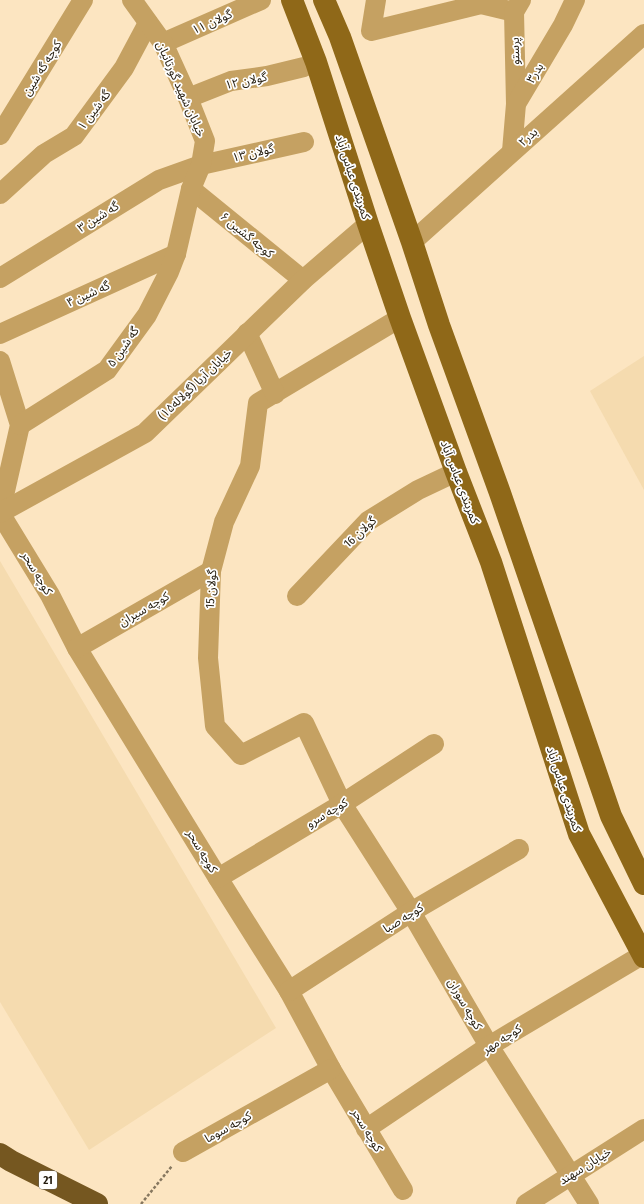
<svg xmlns="http://www.w3.org/2000/svg" width="644" height="1204" font-family="'Fira Sans Condensed','Noto Sans Arabic',sans-serif">
  <style>
    .built { fill: #f5dbaf }
    .lines { fill: none; stroke-linecap: round; stroke-linejoin: round }
    .path { stroke: #86775f; stroke-width: 2.5; stroke-dasharray: 3 2; stroke-linecap: butt }
    .minor { stroke: #c5a162; stroke-width: 20 }
    .major { stroke: #8f6818; stroke-width: 22 }
    .highway { stroke: #755720; stroke-width: 22 }
    .labels { text-anchor: middle; dominant-baseline: central; stroke-width: 3.5; stroke-linejoin: round; paint-order: stroke }
    .shield { fill: #fff; stroke: #645f55; stroke-width: 1 }
    .shield-label { font-size: 11px; font-weight: bold; fill: #221a0c }
    .street-label { font-size: 12px; fill: #221a0c; stroke: #fff }
  </style>
  <rect width="100%" height="100%" fill="#fce5c1"/>
  <g class="built">
    <path d="M644,356V490L590,391Z"/>
    <path d="M0,561L276,1028L89,1150L0,1002Z"/>
  </g>
  <g class="lines">
    <path class="path" d="M141,1204L172,1166"/>
    <g class="minor">
      <path d="M376,0L371,31L481,4L514,12"/>
      <path d="M163,43L261,0"/>
      <path d="M188,98L231,81L267,76L304,67"/>
      <path d="M516,104L514,12L521,0"/>
      <path d="M0,135L83,0"/>
      <path d="M512,151L516,104L563,25L575,0"/>
      <path d="M191,189L303,280"/>
      <path d="M0,194L44,154L74,136L124,68L148,23"/>
      <path d="M412,242L644,34"/>
      <path d="M0,278L159,180L201,165L304,142"/>
      <path d="M400,318L258,403L250,466L224,522L211,571L208,658L215,726L241,755L304,723L342,804L411,912L489,1046L589,1204"/>
      <path d="M247,333L275,394"/>
      <path d="M0,334L176,254"/>
      <path d="M0,361L20,425L0,513"/>
      <path d="M20,425L107,370L147,315L169,272L176,254L191,189L201,165L205,141L188,98L163,43L132,0"/>
      <path d="M0,513L50,595L77,648L218,878L289,991L331,1069L403,1190"/>
      <path d="M0,513L145,433L303,280L368,224"/>
      <path d="M297,596L368,521L418,490L456,472"/>
      <path d="M77,648L211,571"/>
      <path d="M218,878L342,804L434,744"/>
      <path d="M289,991L411,912L519,849"/>
      <path d="M366,1129L489,1046L642,955"/>
      <path d="M183,1152L331,1069"/>
      <path d="M526,1204L644,1129"/>
    </g>
    <g class="major">
      <path d="M292,0L316,62L368,224L400,318L456,472L491,562L579,834L644,957"/>
      <path d="M324,0L340,37L412,242L439,325L500,493L611,816L644,884"/>
    </g>
    <path class="highway" d="M0,1154L11,1161L97,1204"/>
  </g>
  <g class="labels">
    <rect class="shield" x="39" y="1171" width="18" height="18" rx="3"/>
    <g class="shield-label">
      <text x="48" y="1180">21</text>
    </g>
    <g class="street-label">
      <text transform="translate(212 22) rotate(-24)">گولان ۱۱</text>
      <text transform="translate(515 51) rotate(-91)">پرستو</text>
      <text transform="translate(42 68) rotate(-58)">کوچه گه شین</text>
      <text transform="translate(535 73) rotate(-59)">بدر۳</text>
      <text transform="translate(246 81) rotate(-12)">گولان ۱۲</text>
      <text transform="translate(181 89) rotate(66)">خیابان شهید گورتانیان</text>
      <text transform="translate(94 110) rotate(-53)">گه شین ۱</text>
      <text transform="translate(528 137) rotate(-42)">بدر۲</text>
      <text transform="translate(253 153) rotate(-13)">گولان ۱۳</text>
      <text transform="translate(353 177) rotate(72)">کمربندی عباس آباد</text>
      <text transform="translate(98 217) rotate(-32)">گه شین ۳</text>
      <text transform="translate(247 235) rotate(39)">کوچه گشین ۶</text>
      <text transform="translate(88 294) rotate(-24)">گه شین ۴</text>
      <text transform="translate(123 347) rotate(-55)">گه شین ۵</text>
      <text transform="translate(195 384) rotate(-44)">خیابان آریا (گولاله۱۵)</text>
      <text transform="translate(460 482) rotate(69)">کمربندی عباس آباد</text>
      <text transform="translate(360 532) rotate(-43)">گولان 16</text>
      <text transform="translate(37 573) rotate(59)">کوچه سحر</text>
      <text transform="translate(211 589) rotate(-86)">گولان 15</text>
      <text transform="translate(144 609) rotate(-30)">کوچه سیران</text>
      <text transform="translate(564 789) rotate(72)">کمربندی عباس آباد</text>
      <text transform="translate(327 813) rotate(-31)">کوچه سرو</text>
      <text transform="translate(202 851) rotate(59)">کوچه سحر</text>
      <text transform="translate(403 918) rotate(-32)">کوچه صبا</text>
      <text transform="translate(465 1004) rotate(60)">کوچه سوران</text>
      <text transform="translate(502 1039) rotate(-32)">کوچه مهر</text>
      <text transform="translate(228 1127) rotate(-29)">کوچه سوما</text>
      <text transform="translate(367 1130) rotate(59)">کوچه سحر</text>
      <text transform="translate(585 1166) rotate(-32)">خیابان سهند</text>
    </g>
  </g>
</svg>
